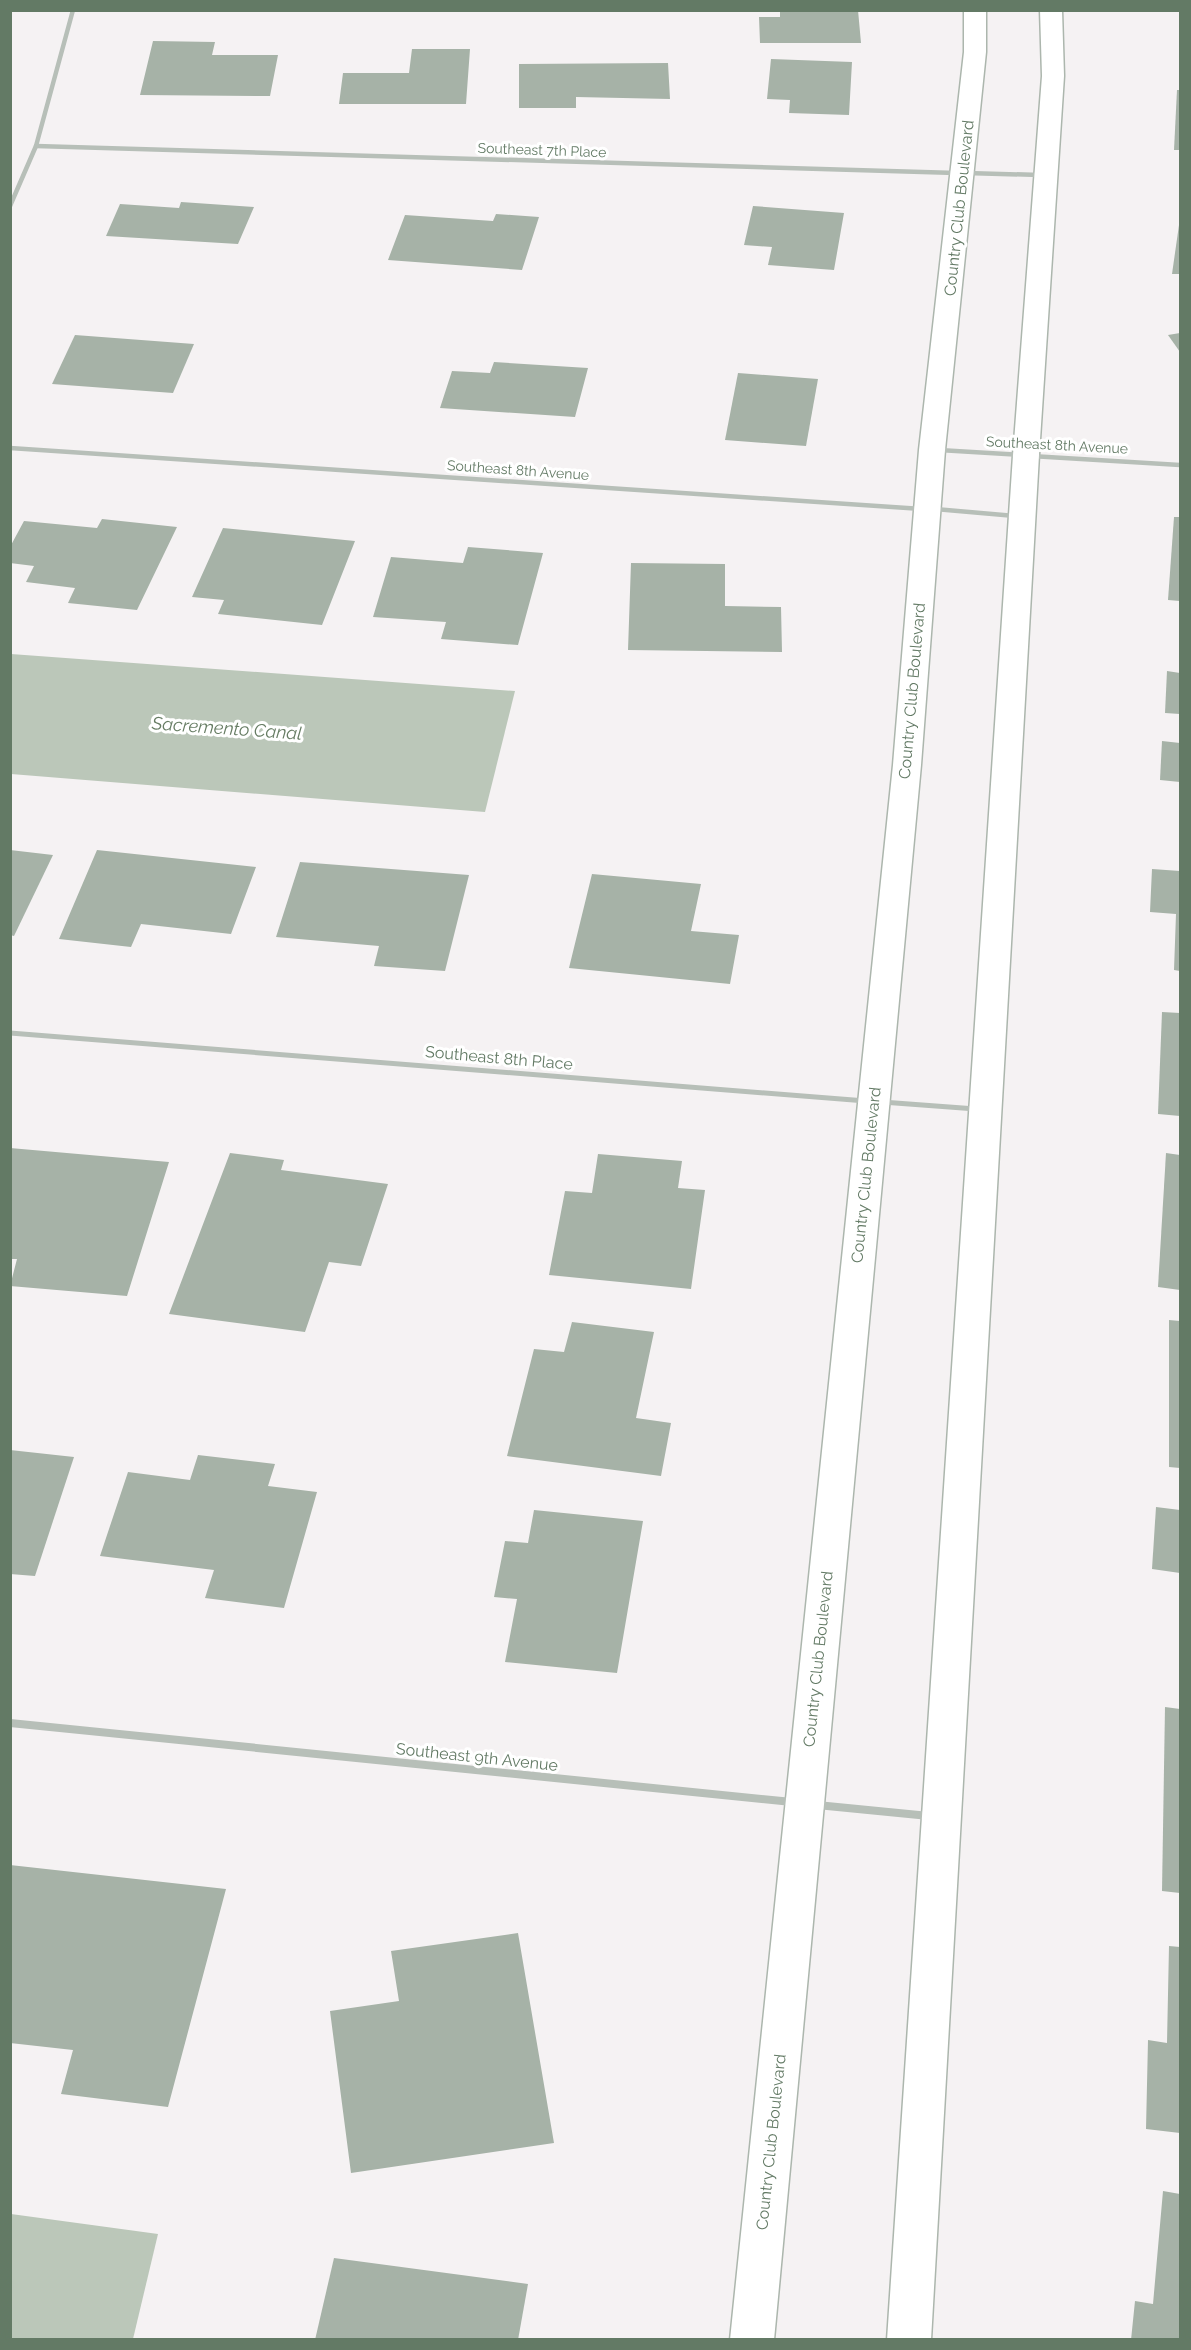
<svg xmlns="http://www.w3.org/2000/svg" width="1191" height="2350" font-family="Raleway,sans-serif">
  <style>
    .water { fill: #bbc7b9 }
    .building { fill: #a6b2a7 }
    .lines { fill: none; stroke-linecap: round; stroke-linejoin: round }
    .secondary-casing { stroke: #acb6ad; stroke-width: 3 }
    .minor-far2 { stroke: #b7bfb8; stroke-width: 4.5 }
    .minor-far1 { stroke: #b7bfb8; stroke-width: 5 }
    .minor { stroke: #b7bfb8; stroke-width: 8 }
    .secondary { fill: #fff; fill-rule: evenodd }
    .labels { text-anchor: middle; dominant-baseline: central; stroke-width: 6; stroke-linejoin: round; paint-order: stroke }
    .far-street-label { font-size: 14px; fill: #637a65; stroke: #fff }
    .street-label { font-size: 16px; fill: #637a65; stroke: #fff }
    .water-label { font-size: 18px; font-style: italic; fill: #667c63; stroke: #fff }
  </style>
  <rect width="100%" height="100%" fill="#f5f2f3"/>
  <g class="water">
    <path d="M10,654H11L515,691L485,812L11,774Z"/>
    <path d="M11,2214L158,2234L133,2339H11Z"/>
  </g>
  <g class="building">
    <path d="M780,10H858L861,43H760L759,17H780Z"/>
    <path d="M153,41L215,42L212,55H278L270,96L140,95Z"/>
    <path d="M412,49H470L466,104H339L343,73H409Z"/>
    <path d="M771,59L852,62L849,115L789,113L790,100L767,99Z"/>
    <path d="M668,63L670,99L576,97V108H519V64Z"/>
    <path d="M1177,90H1180V150H1174Z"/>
    <path d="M181,202L254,207L238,244L106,236L120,204L179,208Z"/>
    <path d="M753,206L844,213L834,270L768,265L772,247L744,245Z"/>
    <path d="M496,214L539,217L522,270L388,260L405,215L493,221Z"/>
    <path d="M1179,225H1180V274H1172Z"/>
    <path d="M1180,333V352L1168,335Z"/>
    <path d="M75,335L194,344L173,393L52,384Z"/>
    <path d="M494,362L588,368L575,417L440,408L452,371L490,373Z"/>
    <path d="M738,373L818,379L806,446L725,440Z"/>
    <path d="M1174,517H1180V601L1168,600Z"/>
    <path d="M102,519L177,527L137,610L68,603L75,588L26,582L34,566L10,563V547L24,521L97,528Z"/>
    <path d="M223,528L355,541L322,625L218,614L224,600L192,597Z"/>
    <path d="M468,547L543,553L518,645L441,639L446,622L373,617L391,557L463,563Z"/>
    <path d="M631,563L725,564V606L781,607L782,652L628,650Z"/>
    <path d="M1167,671L1180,673V714L1165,713Z"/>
    <path d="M1162,741L1180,743V782L1160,780Z"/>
    <path d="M10,850L53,855L14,936L10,935Z"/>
    <path d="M97,850L256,867L231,934L141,924L131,947L59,939Z"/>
    <path d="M300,862L469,875L445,971L374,966L379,946L276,937Z"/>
    <path d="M1152,869L1180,871V971L1174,970L1176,914L1150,912Z"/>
    <path d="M592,874L701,884L691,931L739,935L730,984L569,968Z"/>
    <path d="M1162,1012L1180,1013V1116L1158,1114Z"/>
    <path d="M10,1148L169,1162L127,1296L10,1286L17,1259H10Z"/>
    <path d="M230,1153L284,1160L281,1170L388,1184L361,1266L329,1262L305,1332L169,1314Z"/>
    <path d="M1166,1153L1180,1155V1290L1158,1287Z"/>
    <path d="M598,1154L682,1161L678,1188L705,1190L691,1289L549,1275L565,1191L592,1193Z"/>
    <path d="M1169,1320L1180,1321V1468L1169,1467Z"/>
    <path d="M572,1322L654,1332L636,1418L671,1423L661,1476L507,1456L534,1349L564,1352Z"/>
    <path d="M10,1450L74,1457L35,1576L10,1574Z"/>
    <path d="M198,1455L275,1464L268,1486L317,1492L284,1608L205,1598L214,1570L100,1556L128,1472L190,1480Z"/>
    <path d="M1156,1507L1180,1510V1573L1152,1569Z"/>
    <path d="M534,1510L643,1521L617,1673L505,1662L517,1599L494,1597L505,1541L528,1543Z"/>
    <path d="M1165,1707L1180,1709V1893L1162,1891Z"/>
    <path d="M10,1865L226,1889L168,2107L61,2094L73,2050L10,2043Z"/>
    <path d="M518,1933L554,2143L351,2173L330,2011L399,2001L391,1951Z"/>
    <path d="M1169,1946L1180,1947V2133L1146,2129L1148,2040L1167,2043Z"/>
    <path d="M1163,2191L1180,2194V2340H1131L1135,2301L1153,2304Z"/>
    <path d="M334,2258L528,2284L518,2340H315Z"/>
  </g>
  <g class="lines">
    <g class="secondary-casing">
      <g id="secondary">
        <path d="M964,10H986V52L945,450L921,765L774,2340H730L893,765L919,450L964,52Z"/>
        <path d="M1040,10H1062L1064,76L1039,455L931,2340H887L1013,455L1042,76Z"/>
      </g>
    </g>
    <g class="minor-far2">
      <path d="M36,146L956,173"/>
      <path d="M966,173L1040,175"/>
      <path d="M10,206L36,146L73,10"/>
      <path d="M10,448L922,509"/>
      <path d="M939,450L1021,455"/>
      <path d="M1031,456L1180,465"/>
      <path d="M935,509L1015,516"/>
    </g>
    <g class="minor-far1">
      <path d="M10,1033L866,1101"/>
      <path d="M882,1102L976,1109"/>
    </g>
    <g class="minor">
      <path d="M10,1723L792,1802"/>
      <path d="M817,1805L929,1816"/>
    </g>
    <use href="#secondary" class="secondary"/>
  </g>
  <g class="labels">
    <g class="far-street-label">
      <text transform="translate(542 150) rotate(2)">Southeast 7th Place</text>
      <text transform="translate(1057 445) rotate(3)">Southeast 8th Avenue</text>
      <text transform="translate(518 470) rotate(4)">Southeast 8th Avenue</text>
    </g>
    <g class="street-label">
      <text transform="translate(959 208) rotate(-84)">Country Club Boulevard</text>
      <text transform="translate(912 691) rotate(-85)">Country Club Boulevard</text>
      <text transform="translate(499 1058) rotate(5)">Southeast 8th Place</text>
      <text transform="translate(866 1175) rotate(-84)">Country Club Boulevard</text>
      <text transform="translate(818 1659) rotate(-84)">Country Club Boulevard</text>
      <text transform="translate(477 1757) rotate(6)">Southeast 9th Avenue</text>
      <text transform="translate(771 2142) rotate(-84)">Country Club Boulevard</text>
    </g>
    <g class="water-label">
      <text transform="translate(227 728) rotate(4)">Sacremento Canal</text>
    </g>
  </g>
  <rect width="1191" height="2350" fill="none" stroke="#637a65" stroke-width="24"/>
</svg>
